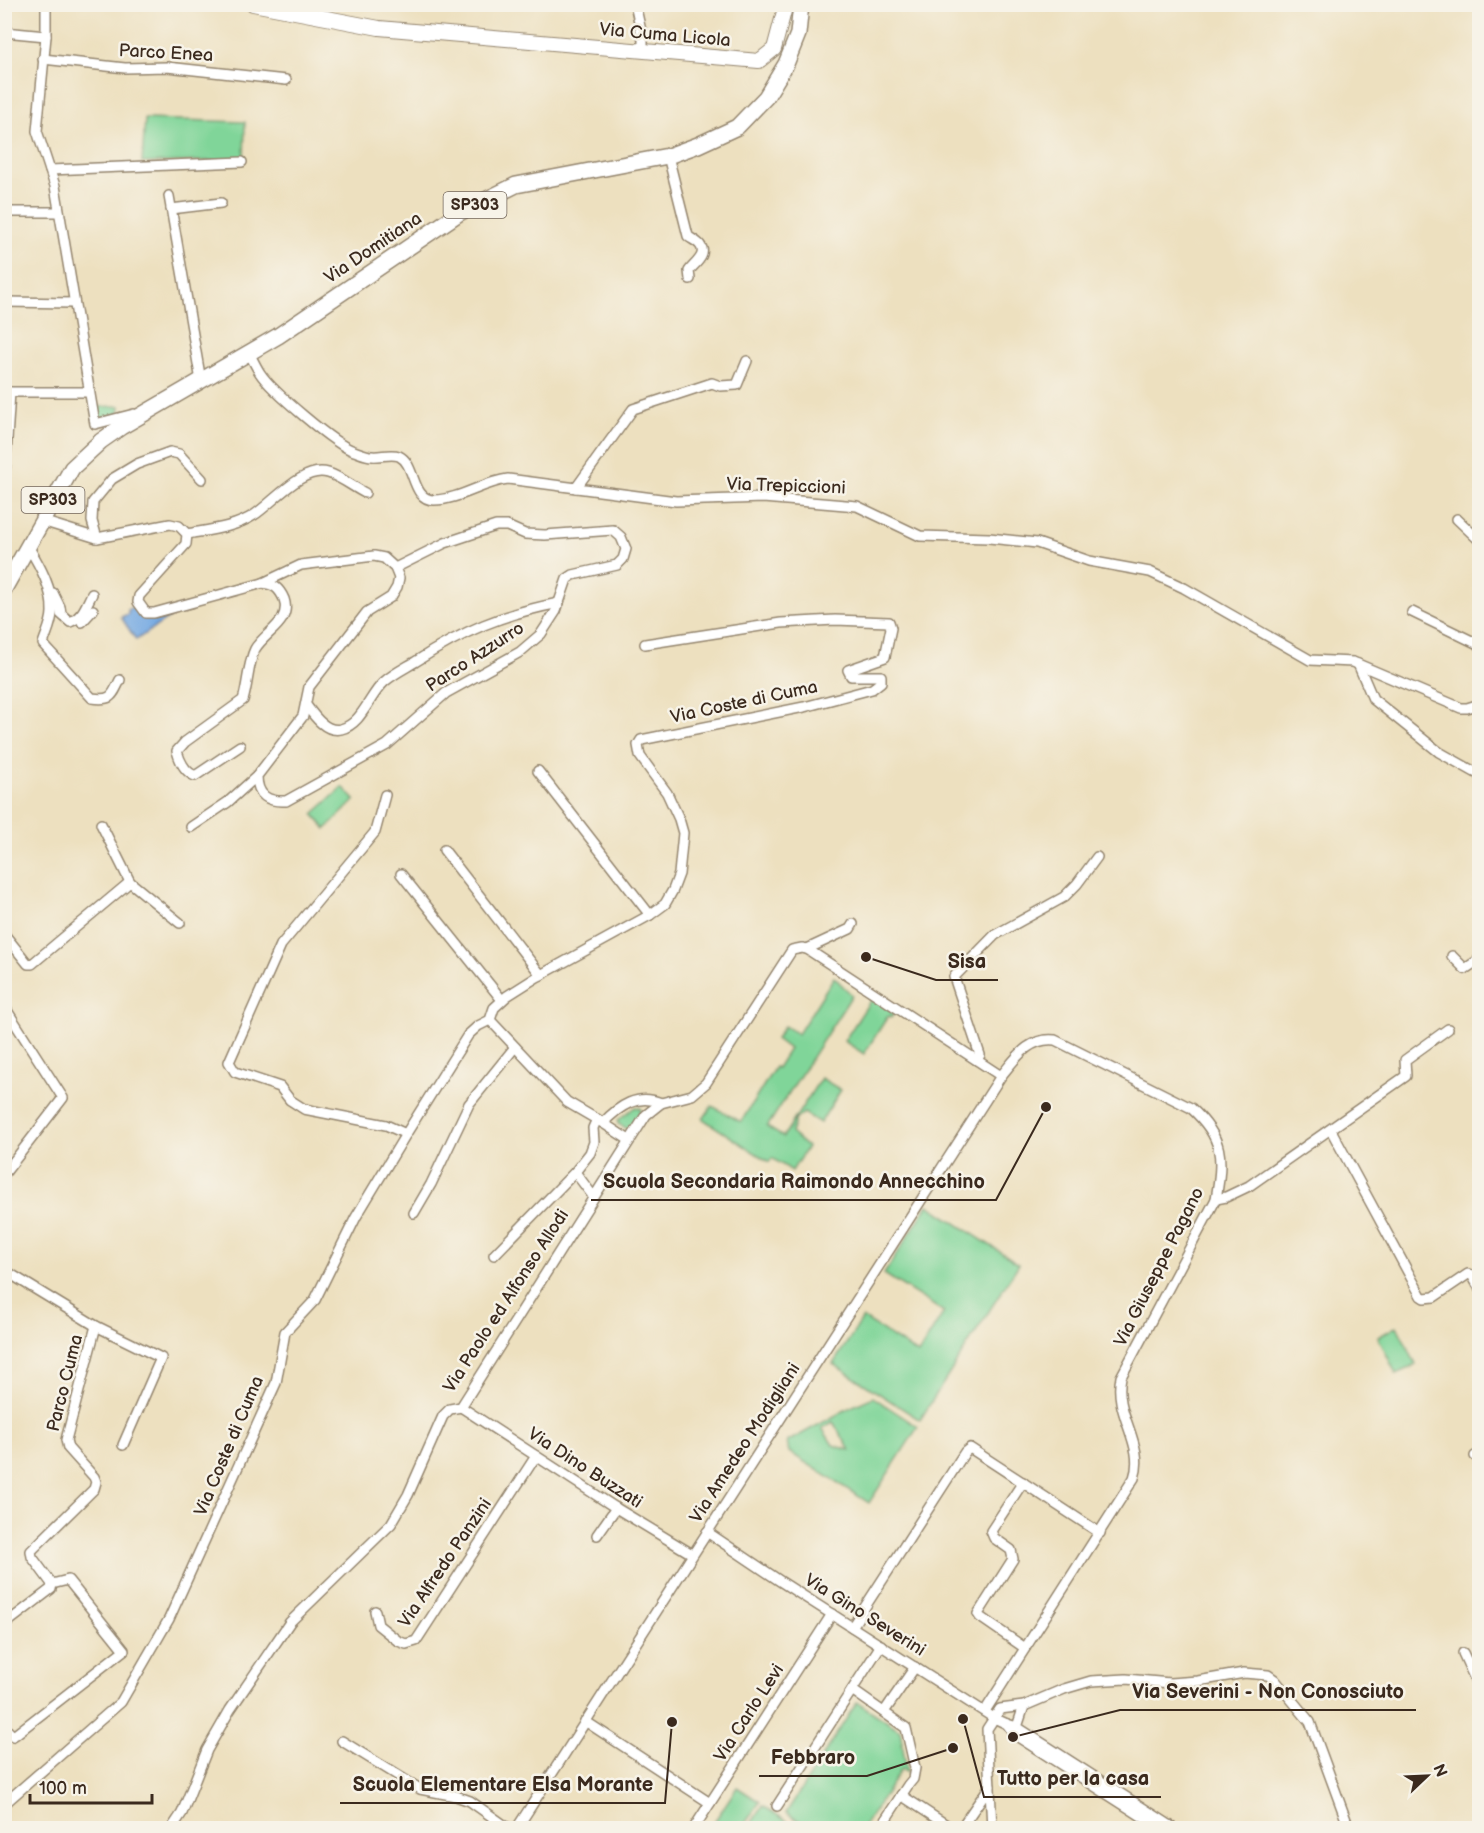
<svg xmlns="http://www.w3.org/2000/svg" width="1484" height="1833" font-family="'Balsamiq Sans',sans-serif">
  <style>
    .green { fill: #80d599; stroke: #5e805c; stroke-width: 1.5; fill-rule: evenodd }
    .water { fill: #75a9e2; stroke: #586a80; stroke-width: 1.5 }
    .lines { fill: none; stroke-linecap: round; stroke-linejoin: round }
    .street-casing { stroke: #94856e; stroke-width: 12 }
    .secondary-casing { stroke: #94856e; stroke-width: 16 }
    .primary-casing { stroke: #94856e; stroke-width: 18 }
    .street { stroke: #fff; stroke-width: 9 }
    .secondary { stroke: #fff; stroke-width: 14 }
    .primary { stroke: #fff; stroke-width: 15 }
    .labels { text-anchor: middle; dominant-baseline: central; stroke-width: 5; stroke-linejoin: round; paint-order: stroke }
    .shield { fill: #f7f3e8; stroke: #73665b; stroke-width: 1.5 }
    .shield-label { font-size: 16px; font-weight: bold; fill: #3b2a1e }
    .street-label { font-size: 18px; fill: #3b2a1e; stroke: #f7f3e8 }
    .leader { fill: none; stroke: #3b2a1e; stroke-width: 2 }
    .callout-dot { fill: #3b2a1e; stroke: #f7f3e8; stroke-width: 2 }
    .callout-label { font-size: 20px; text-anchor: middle; font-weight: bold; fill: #3b2a1e; stroke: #f7f3e8; stroke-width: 5; stroke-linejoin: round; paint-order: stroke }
  </style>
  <rect width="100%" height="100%" fill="#f7f3e8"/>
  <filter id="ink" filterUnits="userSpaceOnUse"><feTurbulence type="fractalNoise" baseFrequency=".0167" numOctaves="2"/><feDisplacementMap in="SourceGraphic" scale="12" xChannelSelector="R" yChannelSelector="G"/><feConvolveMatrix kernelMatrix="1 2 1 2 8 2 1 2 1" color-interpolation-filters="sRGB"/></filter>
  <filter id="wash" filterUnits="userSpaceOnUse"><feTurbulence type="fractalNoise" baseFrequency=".008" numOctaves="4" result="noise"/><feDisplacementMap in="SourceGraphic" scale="24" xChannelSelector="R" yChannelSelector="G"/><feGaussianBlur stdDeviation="1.35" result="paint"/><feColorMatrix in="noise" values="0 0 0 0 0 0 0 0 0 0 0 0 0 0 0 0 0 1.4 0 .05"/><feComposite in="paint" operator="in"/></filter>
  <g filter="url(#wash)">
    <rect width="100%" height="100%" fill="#ede0bf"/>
    <g class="green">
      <path d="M145,119L245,122L244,160L142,163Z"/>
      <path d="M120,406L119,413L99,418L94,407Z"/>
      <path d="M343,787L355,800L326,829L313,814Z"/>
      <path d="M834,977L852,995L767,1127L783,1137L821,1078L841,1090L820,1123L804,1113L796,1119L791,1133L807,1147L792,1171L772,1158L769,1162L703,1119L712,1106L741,1122L775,1067L777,1068L789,1049L776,1039L784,1026L798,1034Z"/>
      <path d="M872,998L894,1013L891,1017L888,1016L864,1054L844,1041Z"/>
      <path d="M635,1107L640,1108L641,1111L632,1127L628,1129L618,1124V1120Z"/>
      <path d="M928,1205L1019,1264L920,1420L833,1364L863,1318L918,1354L944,1312L884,1274Z"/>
      <path d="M1397,1326L1416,1365L1396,1374L1378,1337Z"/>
      <path d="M873,1397L918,1427L869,1503L789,1452L787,1442L849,1408ZM833,1422L850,1450H849L833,1445L822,1428Z"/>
      <path d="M857,1702L900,1730L907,1773L901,1769L863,1828H804L806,1825L786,1813Z"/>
      <path d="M737,1787L760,1802L742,1828H723L714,1822Z"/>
      <path d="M763,1806L798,1828H748Z"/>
    </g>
    <path class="water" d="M137,604C143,621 153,619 168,613L170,617L136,640L121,617L128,614V610Z"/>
  </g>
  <g filter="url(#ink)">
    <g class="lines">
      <g class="street-casing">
        <g id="street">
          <path d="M46,4V36L37,131L55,186L95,424L134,414"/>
          <path d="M635,4L643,40V51"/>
          <path d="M4,32L46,36"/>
          <path d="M43,59L125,68L167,67L286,80"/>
          <path d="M668,156L688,236C691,239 697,241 700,245C708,255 694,264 689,271L690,279"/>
          <path d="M50,170L242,162"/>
          <path d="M169,196L201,381"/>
          <path d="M171,209L221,203"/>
          <path d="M4,212H59"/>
          <path d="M4,302L74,303"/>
          <path d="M249,353C253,360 256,367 260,373C271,390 335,445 354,451C360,453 366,456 372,456C380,457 391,453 399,456C416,464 411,500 434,500C459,500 483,482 508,479L676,501L763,498L857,506L920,536L989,538L1037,543L1089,561L1150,572L1184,588L1310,660L1353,662L1461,708H1467L1480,704"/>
          <path d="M4,392H89"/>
          <path d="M4,486L10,392"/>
          <path d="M576,488L633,409L712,383L720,386L737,385L747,361"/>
          <path d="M1457,519L1480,541"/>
          <path d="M42,521L97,538L170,524L179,526L187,534L186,544L139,596L138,602L146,613H154L263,583L301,565L374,556L384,558L395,568L399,578L397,587L391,597L367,612L309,687L303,716L257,776C257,796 268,802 286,801L387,745L446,693L520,652L541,634L556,611L567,579L573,575L617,565L623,559L626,549L621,537L613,530L545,535L525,534L507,526H496L445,543L395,568"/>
          <path d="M187,534C209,530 234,528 254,515C273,503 303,465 328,473C341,477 353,487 365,493"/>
          <path d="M97,538L92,521L93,502L112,479L137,464L170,452L179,454L202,479"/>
          <path d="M28,546C40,566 53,589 52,612C52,623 46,634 43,644L92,698C112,701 112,696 120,680"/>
          <path d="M53,593L60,607L61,614L70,622C83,617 86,605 92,594"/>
          <path d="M1480,595V596"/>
          <path d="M1412,612L1480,645"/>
          <path d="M82,622L93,610"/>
          <path d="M1358,664L1373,699L1439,752L1480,775"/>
          <path d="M306,705C314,716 326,733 341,729C362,724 369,696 384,682C393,674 405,668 415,662C463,631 502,614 559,603"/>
          <path d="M240,746L195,776C185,772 180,762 177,751L185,742L243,700C248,685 248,663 255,649C265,632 292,622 284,599C279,588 275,585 263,583"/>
          <path d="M538,771L650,915"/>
          <path d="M385,795L375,832L281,945L229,1062L235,1072L280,1087L290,1100L304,1109L386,1125L406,1134"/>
          <path d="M101,824L130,882L180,923"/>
          <path d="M191,827L228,802L257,776"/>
          <path d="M444,850L541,975"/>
          <path d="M401,874L502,1000"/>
          <path d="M4,934L28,964H32L130,882"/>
          <path d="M807,949L850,929L853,924"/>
          <path d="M1452,956L1465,969L1480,959"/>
          <path d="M4,1006L63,1098L4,1174"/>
          <path d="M490,1020L567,1102L603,1123L629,1140"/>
          <path d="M977,1060L980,1055L954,977L995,935L1064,897L1077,884L1097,857"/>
          <path d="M603,1123C619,1106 638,1093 661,1103"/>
          <path d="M1331,1130L1421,1296L1424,1298L1434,1297L1468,1274L1472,1275L1480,1289"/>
          <path d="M575,1172L593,1196"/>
          <path d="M1216,1199L1226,1197L1249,1186L1406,1076L1405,1060L1448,1029"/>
          <path d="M414,1213L431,1184L469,1104L515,1047"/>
          <path d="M494,1255L575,1172L590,1153L594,1142L593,1128L597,1119"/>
          <path d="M4,1270L96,1326L161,1358L123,1445"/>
          <path d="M461,1407L616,1508L692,1554"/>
          <path d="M1475,1456L1480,1454"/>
          <path d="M1023,1482L991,1531L994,1538L1011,1550L1013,1559L978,1614L980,1617L1025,1648"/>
          <path d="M707,1532L780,1581L994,1718L1007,1724L1017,1727L1174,1828"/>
          <path d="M597,1535L616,1508"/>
          <path d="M375,1611L378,1625L398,1641L406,1644L416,1641L536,1456"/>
          <path d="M4,1625L51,1589L52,1584L32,1557L31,1551L94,1489L96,1482L94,1477L68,1448L66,1440L96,1326"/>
          <path d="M852,1627L965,1452L970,1448L1100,1533"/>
          <path d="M1463,1653L1480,1690"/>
          <path d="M852,1690L906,1728L915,1768L913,1779L908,1785L880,1828"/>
          <path d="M884,1712L915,1667"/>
          <path d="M585,1721L710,1803"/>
          <path d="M1007,1724L1015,1735L1160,1828"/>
          <path d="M4,1727L13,1736L16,1734L124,1650L68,1580L52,1584"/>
          <path d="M1017,1727L1024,1706"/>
          <path d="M342,1741L420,1789L456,1796L470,1801L508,1828"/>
          <path d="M901,1795L951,1828"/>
          <path d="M4,1804L121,1702L169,1619L276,1383L285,1332L315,1300L356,1217L406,1134L468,1035L478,1026L490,1020L494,1008L507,996L537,977L650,915L665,904L673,890L679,874L683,833L679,819L667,793L640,756L638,745L641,740L804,707L872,689L881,682V676H851L848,670L885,657L891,628L889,622L835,620L781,623L645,644"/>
          <path d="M777,1806L881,1645"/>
          <path d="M172,1828L182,1813L207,1750L230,1710L290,1622L391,1524L408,1495L443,1416L450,1409L461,1407L646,1115L661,1103L692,1095L706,1083L792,950L802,948L807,949L1001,1076"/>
          <path d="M517,1828L1001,1076C1016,1058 1029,1037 1055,1040L1191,1108C1224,1138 1223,1157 1216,1199L1121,1377C1113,1414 1146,1444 1134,1478L985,1711"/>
          <path d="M694,1828L832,1614"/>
          <path d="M961,1828L990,1786"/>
          <path d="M992,1828L987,1729L1000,1709L1024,1706L1064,1689L1091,1681L1126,1679L1170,1683L1198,1681L1244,1673L1268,1675L1275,1680L1310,1722L1349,1828"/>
        </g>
      </g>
      <g class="secondary-casing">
        <path id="secondary" d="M253,4L379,28L759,61L774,49L786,4"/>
      </g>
      <g class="primary-casing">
        <path id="primary" d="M4,589L72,468L101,441L121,427L278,336L459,213L516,185L668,156L698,145L737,127L766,97L786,64L798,34L801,4"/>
      </g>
      <use href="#street" class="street"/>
      <use href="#secondary" class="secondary"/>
      <use href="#primary" class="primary"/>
    </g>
  </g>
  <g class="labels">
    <g class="shield">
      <rect x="443.5" y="192" width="63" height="26" rx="4.5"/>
      <rect x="21.5" y="487" width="63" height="26" rx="4.5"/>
    </g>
    <g class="shield-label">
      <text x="475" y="205">SP303</text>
      <text x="53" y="500">SP303</text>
    </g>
    <g class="street-label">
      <text transform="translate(665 35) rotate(5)">Via Cuma Licola</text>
      <text transform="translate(166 53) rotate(3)">Parco Enea</text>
      <text transform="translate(373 248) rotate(-34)">Via Domitiana</text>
      <text transform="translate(786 486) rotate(2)">Via Trepiccioni</text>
      <text transform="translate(475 657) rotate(-33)">Parco Azzurro</text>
      <text transform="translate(744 702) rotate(-12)">Via Coste di Cuma</text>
      <text transform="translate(1159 1267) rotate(-63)">Via Giuseppe Pagano</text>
      <text transform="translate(506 1301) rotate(-57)">Via Paolo ed Alfonso Allodi</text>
      <text transform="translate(65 1383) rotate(-76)">Parco Cuma</text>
      <text transform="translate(745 1443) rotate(-57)">Via Amedeo Modigliani</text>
      <text transform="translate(229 1446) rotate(-67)">Via Coste di Cuma</text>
      <text transform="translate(585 1468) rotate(33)">Via Dino Buzzati</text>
      <text transform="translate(445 1563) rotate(-56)">Via Alfredo Panzini</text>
      <text transform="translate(865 1615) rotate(32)">Via Gino Severini</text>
      <text transform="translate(749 1713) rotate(-57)">Via Carlo Levi</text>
    </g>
  </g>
  <path class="leader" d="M866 957L936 980H998M1046 1107L996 1200H591M1013 1737L1120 1710H1416M953 1748L867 1776H759M963 1719L984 1797H1161M672 1722L665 1803H340"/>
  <g class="callout-dot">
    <circle cx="866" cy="957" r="6"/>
    <circle cx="1046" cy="1107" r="6"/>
    <circle cx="1013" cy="1737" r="6"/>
    <circle cx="953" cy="1748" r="6"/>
    <circle cx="963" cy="1719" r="6"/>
    <circle cx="672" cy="1722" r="6"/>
  </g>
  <g class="callout-label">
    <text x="967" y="968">Sisa</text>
    <text x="794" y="1188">Scuola Secondaria Raimondo Annecchino</text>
    <text x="1268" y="1698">Via Severini - Non Conosciuto</text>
    <text x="813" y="1764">Febbraro</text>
    <text x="1073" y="1785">Tutto per la casa</text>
    <text x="503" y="1791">Scuola Elementare Elsa Morante</text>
  </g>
  <rect width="1484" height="1833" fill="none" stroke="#f7f3e8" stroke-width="24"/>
  <g transform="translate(1427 1776) rotate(67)" stroke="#f7f3e8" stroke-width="4.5" paint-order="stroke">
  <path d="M0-4.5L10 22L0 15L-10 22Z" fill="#3b2a1e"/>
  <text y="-9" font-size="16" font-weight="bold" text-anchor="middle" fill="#3b2a1e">N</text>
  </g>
  <path d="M30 1794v9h122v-9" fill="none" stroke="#3b2a1e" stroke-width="3"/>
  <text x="39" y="1794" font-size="18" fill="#3b2a1e" stroke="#f7f3e8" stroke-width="4.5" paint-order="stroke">100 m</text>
</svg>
